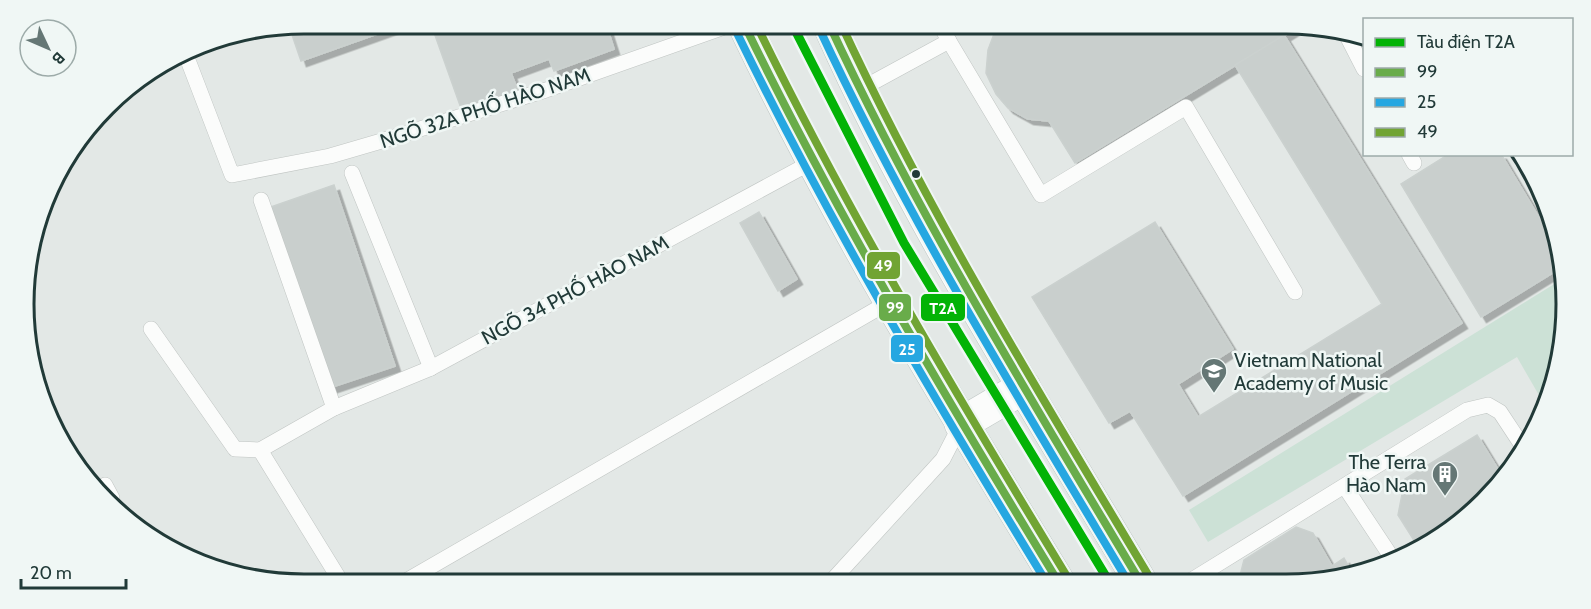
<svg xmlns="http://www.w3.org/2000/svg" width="1591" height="609" font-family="Cabin,sans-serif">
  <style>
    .green { fill: #cce1d6 }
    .building { fill: #c9cfcd; stroke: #cbd1cf; stroke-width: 1.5; filter: url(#shadow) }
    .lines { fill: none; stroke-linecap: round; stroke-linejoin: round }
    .lane-casing { stroke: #c0c5c3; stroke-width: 16 }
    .secondary-casing { stroke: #bec6c4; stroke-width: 34 }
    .lane { stroke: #fbfcfb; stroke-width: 15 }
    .secondary { stroke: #fbfcfb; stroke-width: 33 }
    .bus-1-casing { stroke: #f0f7f5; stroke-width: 12 }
    .bus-2-casing { stroke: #f0f7f5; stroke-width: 12 }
    .bus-3-casing { stroke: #f0f7f5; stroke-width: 12 }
    .bus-1 { stroke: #69ac4a; stroke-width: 8 }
    .bus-2 { stroke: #26a7e1; stroke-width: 8 }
    .bus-3 { stroke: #71a433; stroke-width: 8 }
    .metro-1-casing { stroke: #f0f7f5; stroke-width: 14 }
    .metro-1 { stroke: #03b306; stroke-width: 9 }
    .bus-dot { fill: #213a38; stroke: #f0f7f5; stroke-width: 2 }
    .labels { text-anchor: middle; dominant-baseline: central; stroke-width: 5; stroke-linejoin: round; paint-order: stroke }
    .street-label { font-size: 20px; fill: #213a38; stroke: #f0f7f5 }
    .poi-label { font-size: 20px; fill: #213a38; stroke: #f0f7f5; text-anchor: start }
    .rim { fill: none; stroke: #213a38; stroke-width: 3 }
    .line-badge { stroke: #f0f7f5; stroke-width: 2 }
    .badge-label { font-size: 16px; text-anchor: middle; font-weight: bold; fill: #fff }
  </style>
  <defs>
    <filter id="shadow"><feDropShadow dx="5.5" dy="5.5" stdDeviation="0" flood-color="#0004"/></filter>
  </defs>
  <rect width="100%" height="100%" fill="#e3e8e6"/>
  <path class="green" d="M1564,278L1557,377L1551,390L1540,397L1517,357L1208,542L1189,510Z"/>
  <g class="building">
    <path d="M304,24H405L301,61L289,26Z"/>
    <path d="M431,24H606L614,49L554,71L549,59L511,73L518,91L462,111Z"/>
    <path d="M988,24H1286L1300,26L1075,163L1049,121L1028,119L1008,108L996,94L986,73L988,50L994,34Z"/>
    <path d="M1284,35L1462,323L1183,496L1130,411L1109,423L1032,297L1155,222L1233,349L1178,384L1198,417L1382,304L1235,65Z"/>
    <path d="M1449,154H1501L1558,249L1564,266L1481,317L1401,184Z"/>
    <path d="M334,185L395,366L329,388L268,208Z"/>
    <path d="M759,212L797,279L778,291L740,223Z"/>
    <path d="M1543,409L1537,422L1533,416Z"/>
    <path d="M1477,435L1504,479L1472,515L1420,550L1398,515L1405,479Z"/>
    <path d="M1296,527L1313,533L1332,566L1344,558L1353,574L1323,583H1238L1244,560Z"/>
    <path d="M249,569L254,578L237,576Z"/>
  </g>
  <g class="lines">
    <g class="lane-casing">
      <g id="lane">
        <path d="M940,24L949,41"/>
        <path d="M1345,32L1364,69"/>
        <path d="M186,55L232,175L330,156L378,142L546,90L733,24"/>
        <path d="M859,90L949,41L1041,195L1186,107L1295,292"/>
        <path d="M1409,154L1414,163"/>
        <path d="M352,173L431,368"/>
        <path d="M261,200L334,408"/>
        <path d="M151,329L235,449L260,450L334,408L431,368L812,162"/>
        <path d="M260,450L343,585"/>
        <path d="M105,485L112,498L109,500"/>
        <path d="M1345,487L1394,561"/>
        <path d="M1187,583L1467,410L1488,405L1500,412L1525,450"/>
        <path d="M829,584L943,459L961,424"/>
        <path d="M399,585L889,302"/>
      </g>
    </g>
    <g class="secondary-casing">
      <g id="secondary">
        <path d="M744,24C836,218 947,400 1059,583"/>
        <path d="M829,24C916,220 1032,399 1141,583"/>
        <path d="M961,424L1024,387"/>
      </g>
    </g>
    <use href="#lane" class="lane"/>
    <use href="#secondary" class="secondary"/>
    <g class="bus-1-casing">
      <g id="bus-1">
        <path d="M744,24C838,217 947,400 1059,583"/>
        <path d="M829,24C919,218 1031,399 1141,583"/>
      </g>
    </g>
    <g class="bus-2-casing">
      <g id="bus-2">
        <path d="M819,28C909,221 1020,401 1129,583"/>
        <path d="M735,29C828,220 936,402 1047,583"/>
      </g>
    </g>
    <g class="bus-3-casing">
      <g id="bus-3">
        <path d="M756,24C849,215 957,396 1068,578"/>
        <path d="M841,24C930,216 1041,396 1150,578"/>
      </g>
    </g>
    <use href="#bus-1" class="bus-1"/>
    <use href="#bus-2" class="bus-2"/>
    <use href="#bus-3" class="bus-3"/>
    <g class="metro-1-casing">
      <path id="metro-1" d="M792,24L904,243L1110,583"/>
    </g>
    <use href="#metro-1" class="metro-1"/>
  </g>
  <defs>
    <g id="university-pin" transform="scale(1.35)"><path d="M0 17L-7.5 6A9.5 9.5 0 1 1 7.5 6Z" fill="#657775" stroke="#f0f7f5"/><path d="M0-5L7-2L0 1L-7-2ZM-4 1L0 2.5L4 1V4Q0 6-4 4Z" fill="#fff"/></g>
    <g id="building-pin" transform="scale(1.35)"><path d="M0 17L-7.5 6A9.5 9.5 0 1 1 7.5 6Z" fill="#657775" stroke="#f0f7f5"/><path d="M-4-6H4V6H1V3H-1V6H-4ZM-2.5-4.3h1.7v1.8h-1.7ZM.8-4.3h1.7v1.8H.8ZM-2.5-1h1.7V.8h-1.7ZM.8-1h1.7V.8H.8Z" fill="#fff"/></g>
  </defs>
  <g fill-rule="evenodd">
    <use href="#university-pin" x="1214" y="371"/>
    <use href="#building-pin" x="1445" y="474"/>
  </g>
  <circle class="bus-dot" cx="916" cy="174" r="5"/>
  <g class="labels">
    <g class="street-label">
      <text transform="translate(485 108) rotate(-18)">NGÕ 32A PHỐ HÀO NAM</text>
      <text transform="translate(575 290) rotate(-28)">NGÕ 34 PHỐ HÀO NAM</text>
    </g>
    <g class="poi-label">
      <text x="1234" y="360">Vietnam National<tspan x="1234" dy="23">Academy of Music</tspan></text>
      <text x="1426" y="462" text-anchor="end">The Terra<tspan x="1426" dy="23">Hào Nam</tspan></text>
    </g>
  </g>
  <path d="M0 0H1591V609H0ZM304 34H1286A270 270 0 0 1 1556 304V304A270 270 0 0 1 1286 574H304A270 270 0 0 1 34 304V304A270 270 0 0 1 304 34Z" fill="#f0f7f5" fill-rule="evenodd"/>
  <path class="rim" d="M304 34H1286A270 270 0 0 1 1556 304V304A270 270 0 0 1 1286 574H304A270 270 0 0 1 34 304V304A270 270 0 0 1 304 34Z"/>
  <g class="line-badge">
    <rect x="866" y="251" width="35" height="29" rx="6" fill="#71a433"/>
    <rect x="878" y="293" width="34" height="29" rx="6" fill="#69ac4a"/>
    <rect x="920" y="293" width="46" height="29" rx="6" fill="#03b306"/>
    <rect x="890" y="334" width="34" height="29" rx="6" fill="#26a7e1"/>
  </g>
  <g class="badge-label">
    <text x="883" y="271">49</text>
    <text x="895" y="313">99</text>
    <text x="943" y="314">T2A</text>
    <text x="907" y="355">25</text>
  </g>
  <rect x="1363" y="18" width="210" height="138" fill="#f0f7f5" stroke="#9daba9" stroke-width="1.5"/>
  <rect x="1375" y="38" width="30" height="9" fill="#03b306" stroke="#9daba9" stroke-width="1.5"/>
  <text x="1417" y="48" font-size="18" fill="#213a38">Tàu điện T2A</text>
  <rect x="1375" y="68" width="30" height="9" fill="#69ac4a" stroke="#9daba9" stroke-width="1.5"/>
  <text x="1417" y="78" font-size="18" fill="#213a38">99</text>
  <rect x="1375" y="98" width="30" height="9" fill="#26a7e1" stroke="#9daba9" stroke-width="1.5"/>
  <text x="1417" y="108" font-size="18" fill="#213a38">25</text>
  <rect x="1375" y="128" width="30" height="9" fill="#71a433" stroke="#9daba9" stroke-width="1.5"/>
  <text x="1417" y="138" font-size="18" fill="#213a38">49</text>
  <g transform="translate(48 48) rotate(134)"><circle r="28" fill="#f0f7f5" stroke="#9daba9" stroke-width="1.5"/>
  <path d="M0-4.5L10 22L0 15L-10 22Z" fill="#657775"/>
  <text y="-9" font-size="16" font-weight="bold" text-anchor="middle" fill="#213a38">B</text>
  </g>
  <path d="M21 579v9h105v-9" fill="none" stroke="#213a38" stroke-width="3"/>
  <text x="30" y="579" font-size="18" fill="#213a38" stroke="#f0f7f5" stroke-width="4.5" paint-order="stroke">20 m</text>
</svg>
